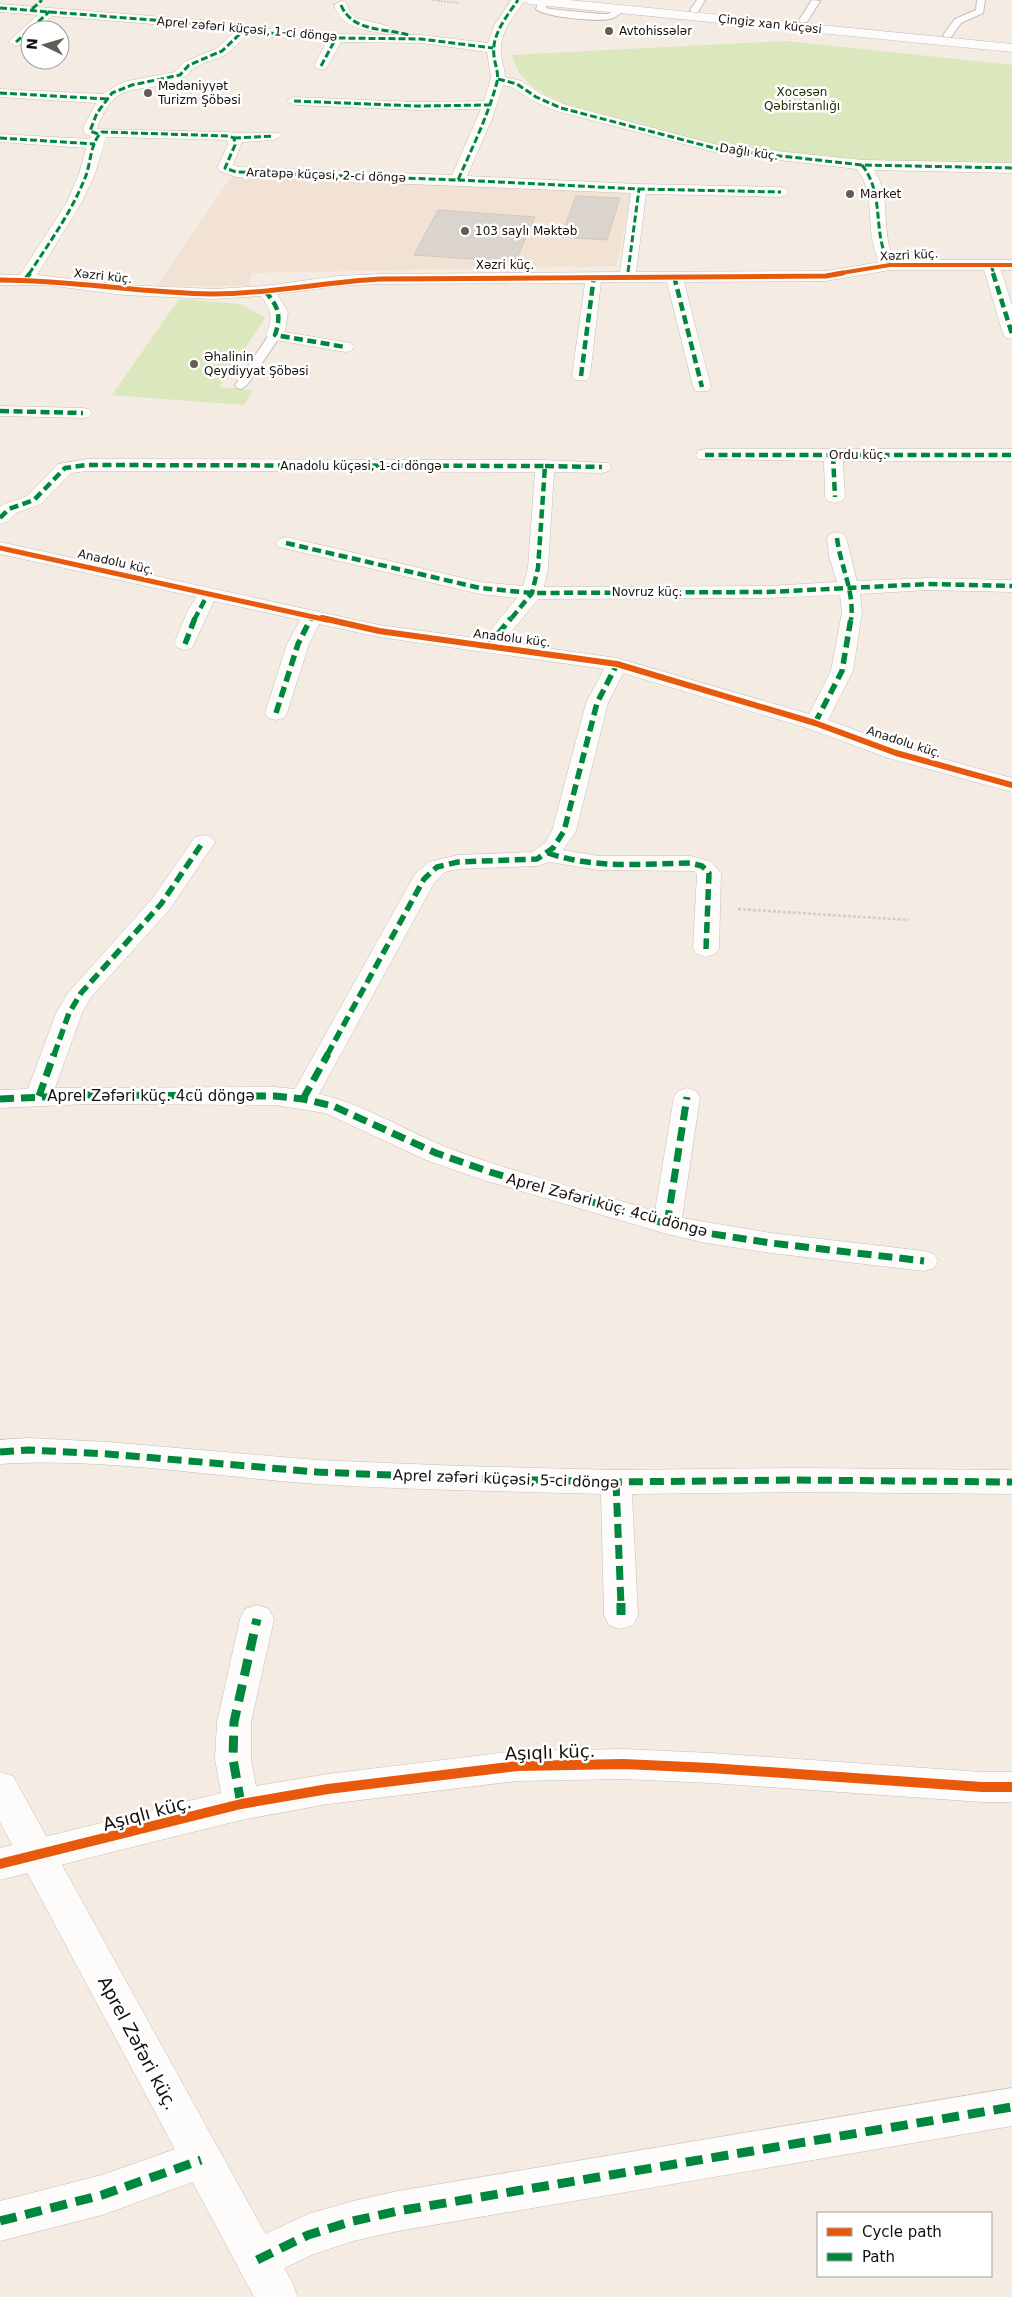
<svg xmlns="http://www.w3.org/2000/svg" width="1012" height="2297" font-family="'DejaVu Sans',sans-serif">
  <style>
    .built { fill: #f2e2d3 }
    .green { fill: #dbe7bc }
    .building { fill: #dbd4cd; stroke: #d0c8c3 }
    .lines { fill: none; stroke-linecap: round; stroke-linejoin: round }
    .service-casing { stroke: #c5beb8; stroke-width: 2 }
    .minor-casing { stroke: #c5beb8; stroke-width: 1 }
    .tertiary-casing { stroke: #c5beb8; stroke-width: 1 }
    .primary-casing { stroke: #c5beb8; stroke-width: 1 }
    .path-far1 { stroke: #d0cdca; stroke-width: 2; stroke-dasharray: 2 1; stroke-linecap: butt }
    .path { stroke: #d0cdca; stroke-width: 2.5; stroke-dasharray: 3 2; stroke-linecap: butt }
    .service { fill: #fdfcfb; fill-rule: evenodd }
    .minor { fill: #fdfcfb; fill-rule: evenodd }
    .tertiary { fill: #fdfcfb; fill-rule: evenodd }
    .primary { fill: #fdfcfb; fill-rule: evenodd }
    .quiet-far4 { stroke: #00873e; stroke-width: 3; stroke-dasharray: 7 3; stroke-linecap: butt }
    .quiet-far3 { stroke: #00873e; stroke-width: 4.5; stroke-dasharray: 9 4.5; stroke-linecap: butt }
    .quiet-far2 { stroke: #00873e; stroke-width: 5.5; stroke-dasharray: 11 5.5; stroke-linecap: butt }
    .quiet-far1 { stroke: #00873e; stroke-width: 7; stroke-dasharray: 14 7; stroke-linecap: butt }
    .quiet { stroke: #00873e; stroke-width: 9; stroke-dasharray: 17 9; stroke-linecap: butt }
    .cycleway-far3-casing { stroke: #fff; stroke-width: 5.5 }
    .cycleway-far2-casing { stroke: #fff; stroke-width: 7 }
    .cycleway-far1-casing { stroke: #fff; stroke-width: 9 }
    .cycleway-casing { stroke: #fff; stroke-width: 13 }
    .cycleway-far3 { stroke: #e8590c; stroke-width: 4 }
    .cycleway-far2 { stroke: #e8590c; stroke-width: 5 }
    .cycleway-far1 { stroke: #e8590c; stroke-width: 6 }
    .cycleway { stroke: #e8590c; stroke-width: 10 }
    .poi-dot { fill: #645d57; stroke: #fff; stroke-width: 2 }
    .labels { text-anchor: middle; dominant-baseline: central; stroke-width: 5; stroke-linejoin: round; paint-order: stroke }
    .far-street-label { font-size: 12px; fill: #16100b; stroke: #fff }
    .far-poi-label { font-size: 12px; fill: #16100b; stroke: #fff; text-anchor: start }
    .far-park-label { font-size: 12px; fill: #222f09; stroke: #fff }
    .street-label { font-size: 15px; fill: #16100b; stroke: #fff }
    .near-street-label { font-size: 18px; fill: #16100b; stroke: #fff }
  </style>
  <rect width="100%" height="100%" fill="#f4ebe3"/>
  <path class="built" d="M232,176L632,193L616,266L252,273L249,286H157Z"/>
  <g class="green">
    <path d="M786,41L1012,65V165L887,163L715,145L562,103L534,88L519,73L512,55Z"/>
    <path d="M179,299L240,304L265,318L219,387L253,390L244,405L112,395Z"/>
  </g>
  <g class="building">
    <path d="M576,196L620,198L607,240L561,237Z"/>
    <path d="M438,210L535,217L515,262L414,255Z"/>
  </g>
  <g class="lines">
    <g class="service-casing">
      <g id="service">
        <path d="M539,0H547L546,8L550,9L601,14H608L621,6L626,9C622,12 617,16 613,18C601,23 545,17 536,9Z"/>
        <path d="M697,0H705L698,12H692L690,10Z"/>
        <path d="M812,0L820,1L807,22H801L799,20Z"/>
        <path d="M977,0H985L983,13L961,23L951,37H945L943,35L955,19L976,10Z"/>
        <path d="M275,331L281,335L247,385L241,389L237,388L235,385L271,332Z"/>
      </g>
    </g>
    <g class="minor-casing">
      <g id="minor">
        <path d="M511,0H525C514,16 499,33 501,53C501,61 505,68 505,77L522,81L541,94L566,105L718,145L862,160L1012,163V173L874,170C893,197 879,232 895,260H1012V270H1001L1012,306V339L1006,338L1003,334L984,270H890L826,281L684,282L711,387L708,391H696L693,387L667,282H601L590,376L587,380H575L572,376L585,283L380,284L337,286L277,294L288,312L285,332L351,343L354,347L351,351L345,352L269,339L266,335C273,319 272,310 261,296L214,299L124,295L47,285H0V275H20L67,202L79,174L86,148L0,142V134L89,139L91,136L85,134L83,128L96,103L0,97V89L103,94L117,85L127,81L175,72L184,62L217,48L233,33L203,28L52,16L37,30H30V36L21,45L16,46L9,42L11,39L38,15L0,12V4L203,20L243,27L336,34L421,35L488,43L494,26ZM246,35L327,41L314,66L321,70L326,69L341,42L421,43L487,52L491,78L484,101L417,102L294,97L287,101L294,105L417,110L481,109L452,175L238,167L233,165L242,142L274,140L281,136L279,133H235L228,132L97,129C116,75 141,96 180,80C187,77 189,71 195,68C204,61 217,60 227,54C234,49 240,41 246,35ZM503,85L512,87L531,100L556,111L718,153L857,169C878,196 863,233 880,262L826,271L636,272L646,194L781,197L786,195L789,192L786,189L781,187L639,184L467,176L492,119ZM106,137L227,140L228,145L217,168L220,171L236,177L631,193L620,272L380,274L337,276L265,286L214,289L124,285L37,275L82,202L95,174Z"/>
        <path d="M341,1L346,2L350,12L356,18L388,26L390,29L383,33C362,30 342,28 334,5Z"/>
        <path d="M0,406L83,408L89,409L92,413L89,417L83,418L0,416Z"/>
        <path d="M705,449H1012V461H843L845,497L842,501L835,503L828,501L825,497L824,461L698,459L696,455L698,451Z"/>
        <path d="M87,459L545,460L609,463L611,467L609,471L602,473L554,472L548,568L544,587L768,586L837,582L829,556L827,538L830,534L837,532L844,534C848,540 854,571 857,581L928,578L1012,580V592L928,590L860,594L862,612L853,671L828,720L904,748L1012,778V792L888,758L807,728L623,673L608,703L576,831L563,850L598,856H690L710,861L721,873L719,949L715,954L706,957L697,954L693,949L697,874L694,871L598,870L550,862L537,866L458,869L445,872L434,883L319,1094C364,1104 404,1130 446,1147C514,1173 585,1190 655,1211L674,1097L678,1091L687,1088L696,1091L700,1097L682,1218L771,1233L924,1251L934,1254L938,1261L934,1268L924,1271L771,1253L706,1243L667,1234L480,1179L426,1160L325,1113L275,1105L87,1104L0,1108V1090L28,1089L56,1013L68,993L152,899L195,837L203,835L211,837L215,842L170,909L91,997L82,1013L55,1088L275,1087L295,1089L415,874L429,862L458,855L532,852L545,843L552,831L586,703L604,669L379,637L319,624L309,644L287,713L284,718L276,720L268,718L265,713L287,644L300,620L214,601L192,648L185,650L178,648L174,644L187,612L196,597L0,554V542L379,625L483,639L517,598L480,594L279,547L276,543L279,539L286,537L480,582L523,586L528,568L535,472L87,471L71,473L41,504L16,513L7,522L0,524V507L2,505L27,496L58,464ZM840,595L842,612L831,671L809,714L617,658L503,642L538,599L768,598Z"/>
        <path d="M29,1438L108,1442L317,1460L460,1466L616,1470L796,1468L1012,1470V1494L796,1492L632,1494L638,1615L633,1625L621,1629L609,1625L604,1615L601,1494C506,1491 411,1490 317,1484C214,1477 102,1457 0,1464V1440Z"/>
        <path d="M257,1605L269,1609L274,1619L251,1722V1759L256,1786L328,1774L517,1751L623,1749L711,1753L982,1772H1012V1802H982L711,1783L623,1779L517,1781L328,1804L241,1820L0,1880V1848L221,1793L215,1759L217,1722L240,1619L245,1609Z"/>
        <path d="M1012,2088V2126L398,2231L353,2241L314,2254L257,2281L242,2275L236,2260L242,2245L308,2214L353,2201L398,2191Z"/>
        <path d="M201,2140L215,2146L221,2160L215,2174L102,2215L0,2241V2201L102,2175Z"/>
      </g>
    </g>
    <g class="tertiary-casing">
      <path id="tertiary" d="M0,1772L13,1776L292,2282L298,2297H254L0,1822Z"/>
    </g>
    <g class="primary-casing">
      <path id="primary" d="M522,0H569L1012,44V52L529,4Z"/>
    </g>
    <path class="path-far1" d="M432,0L459,3"/>
    <path class="path" d="M738,909L909,920"/>
    <use href="#service" class="service"/>
    <use href="#minor" class="minor"/>
    <use href="#tertiary" class="tertiary"/>
    <use href="#primary" class="primary"/>
    <g class="quiet-far4">
      <path d="M341,5C352,32 384,28 409,35"/>
      <path d="M0,8L203,24L243,31L336,38L421,39L493,48"/>
      <path d="M32,9L42,0"/>
      <path d="M16,42L50,11"/>
      <path d="M321,66L336,38"/>
      <path d="M498,79L517,84L536,97L561,108L718,149L862,165L1012,168"/>
      <path d="M0,93L107,99"/>
      <path d="M294,101L417,106L489,105"/>
      <path d="M98,134L90,131L97,113L112,93L132,85L180,75L189,65L222,51L243,31"/>
      <path d="M0,138L95,144"/>
      <path d="M234,138L274,136"/>
      <path d="M862,165C886,196 871,232 890,265"/>
      <path d="M458,180L639,189L781,192"/>
      <path d="M991,265L994,274"/>
      <path d="M628,272L639,189"/>
      <path d="M29,274C49,243 71,213 85,178C91,164 90,142 102,132L228,136L234,138L235,145L225,168L236,172L458,180C472,148 488,116 497,82C499,73 495,65 494,56C491,35 507,16 518,0"/>
    </g>
    <g class="quiet-far3">
      <path d="M993,273L1012,334"/>
      <path d="M674,276L702,387"/>
      <path d="M25,280L30,273"/>
      <path d="M265,291C278,306 282,315 275,335L345,347"/>
      <path d="M581,376L594,276"/>
      <path d="M0,411L83,413"/>
      <path d="M705,455H1012"/>
      <path d="M833,455L835,497"/>
      <path d="M545,466L602,467"/>
      <path d="M0,518L9,509L34,500L65,468L87,465L545,466L538,568L532,593L510,620"/>
      <path d="M837,538C840,565 855,592 851,620"/>
      <path d="M286,543L480,588L532,593L768,592L928,584L1012,586"/>
      <path d="M194,620L208,594"/>
      <path d="M311,620L312,617"/>
    </g>
    <g class="quiet-far2">
      <path d="M185,644L195,618"/>
      <path d="M488,646L511,618"/>
      <path d="M276,713L298,644L311,618"/>
      <path d="M815,723L842,671L851,618"/>
      <path d="M548,853C594,869 643,864 690,863L702,866L709,873L706,949"/>
      <path d="M54,1055L69,1013L81,993L161,904L203,842"/>
      <path d="M327,1055L424,879L437,867L458,862L537,859L553,848L564,831L597,703L617,664"/>
    </g>
    <g class="quiet-far1">
      <path d="M39,1096L54,1054"/>
      <path d="M0,1099L87,1095L275,1096L303,1099L333,1106L436,1153L490,1172L667,1224L706,1233L771,1243L924,1261"/>
      <path d="M303,1099L328,1054"/>
      <path d="M667,1224L687,1097"/>
      <path d="M0,1452L29,1450L108,1454L317,1472L460,1478L616,1482L796,1480L1012,1482"/>
      <path d="M616,1482L621,1605"/>
    </g>
    <g class="quiet">
      <path d="M621,1603V1615"/>
      <path d="M241,1804L233,1759L234,1722L257,1619"/>
      <path d="M0,2221L102,2195L201,2160"/>
      <path d="M257,2260L308,2235L353,2221L398,2211L1012,2107"/>
    </g>
    <g class="cycleway-far3-casing">
      <path id="cycleway-far3" d="M835,274L890,265H1012"/>
    </g>
    <g class="cycleway-far2-casing">
      <g id="cycleway-far2">
        <path d="M0,280C71,280 141,293 213,294C269,294 324,282 380,279L826,276L843,273"/>
        <path d="M0,548L327,620"/>
      </g>
    </g>
    <g class="cycleway-far1-casing">
      <path id="cycleway-far1" d="M322,618L379,631L617,664L815,723L896,753L1012,785"/>
    </g>
    <g class="cycleway-casing">
      <path id="cycleway" d="M0,1864L241,1804L328,1789L517,1766L623,1764L711,1768L982,1787H1012"/>
    </g>
    <use href="#cycleway-far3" class="cycleway-far3"/>
    <use href="#cycleway-far2" class="cycleway-far2"/>
    <use href="#cycleway-far1" class="cycleway-far1"/>
    <use href="#cycleway" class="cycleway"/>
  </g>
  <g class="poi-dot">
    <circle cx="609" cy="31" r="5"/>
    <circle cx="148" cy="93" r="5"/>
    <circle cx="850" cy="194" r="5"/>
    <circle cx="465" cy="231" r="5"/>
    <circle cx="194" cy="364" r="5"/>
  </g>
  <g class="labels">
    <g class="far-street-label">
      <text transform="translate(770 24) rotate(6)">Çingiz xan küçəsi</text>
      <text transform="translate(247 29) rotate(5)">Aprel zəfəri küçəsi, 1-ci döngə</text>
      <text transform="translate(749 152) rotate(8)">Dağlı küç.</text>
      <text transform="translate(326 175) rotate(2)">Aratəpə küçəsi, 2-ci döngə</text>
      <text transform="translate(909 255) rotate(-3)">Xəzri küç.</text>
      <text x="505" y="265">Xəzri küç.</text>
      <text transform="translate(103 276) rotate(6)">Xəzri küç.</text>
      <text x="858" y="455">Ordu küç.</text>
      <text x="361" y="466">Anadolu küçəsi, 1-ci döngə</text>
      <text transform="translate(116 562) rotate(13)">Anadolu küç.</text>
      <text x="647" y="592">Novruz küç.</text>
      <text transform="translate(512 638) rotate(7)">Anadolu küç.</text>
      <text transform="translate(904 742) rotate(18)">Anadolu küç.</text>
    </g>
    <g class="far-poi-label">
      <text x="619" y="31">Avtohissələr</text>
      <text x="158" y="86">Mədəniyyət<tspan x="158" dy="14">Turizm Şöbəsi</tspan></text>
      <text x="860" y="194">Market</text>
      <text x="475" y="231">103 saylı Məktəb</text>
      <text x="204" y="357">Əhalinin<tspan x="204" dy="14">Qeydiyyat Şöbəsi</tspan></text>
    </g>
    <g class="far-park-label">
      <text x="802" y="92">Xocəsən<tspan x="802" dy="14">Qəbirstanlığı</tspan></text>
    </g>
    <g class="street-label">
      <text x="151" y="1096">Aprel Zəfəri küç. 4cü döngə</text>
      <text transform="translate(607 1205) rotate(15)">Aprel Zəfəri küç. 4cü döngə</text>
      <text transform="translate(506 1479) rotate(2)">Aprel zəfəri küçəsi, 5-ci döngə</text>
    </g>
    <g class="near-street-label">
      <text transform="translate(550 1752) rotate(-2)">Aşıqlı küç.</text>
      <text transform="translate(147 1813) rotate(-15)">Aşıqlı küç.</text>
      <text transform="translate(138 2043) rotate(62)">Aprel Zəfəri küç.</text>
    </g>
  </g>
  <rect x="817" y="2212" width="175" height="65" fill="#ffffff" stroke="#a29f9d"/>
  <rect x="827" y="2228" width="25" height="8" fill="#e8590c" stroke="#a29f9d"/>
  <text x="862" y="2237" font-size="15" fill="#16100b">Cycle path</text>
  <rect x="827" y="2253" width="25" height="8" fill="#00873e" stroke="#a29f9d"/>
  <text x="862" y="2262" font-size="15" fill="#16100b">Path</text>
  <g transform="translate(45 45) rotate(275)"><circle r="24" fill="#ffffff" stroke="#a29f9d"/>
  <path d="M0-4L9 19L0 12L-9 19Z" fill="#645d57"/>
  <text y="-8" font-size="14" font-weight="bold" text-anchor="middle" fill="#16100b">N</text>
  </g>
</svg>
